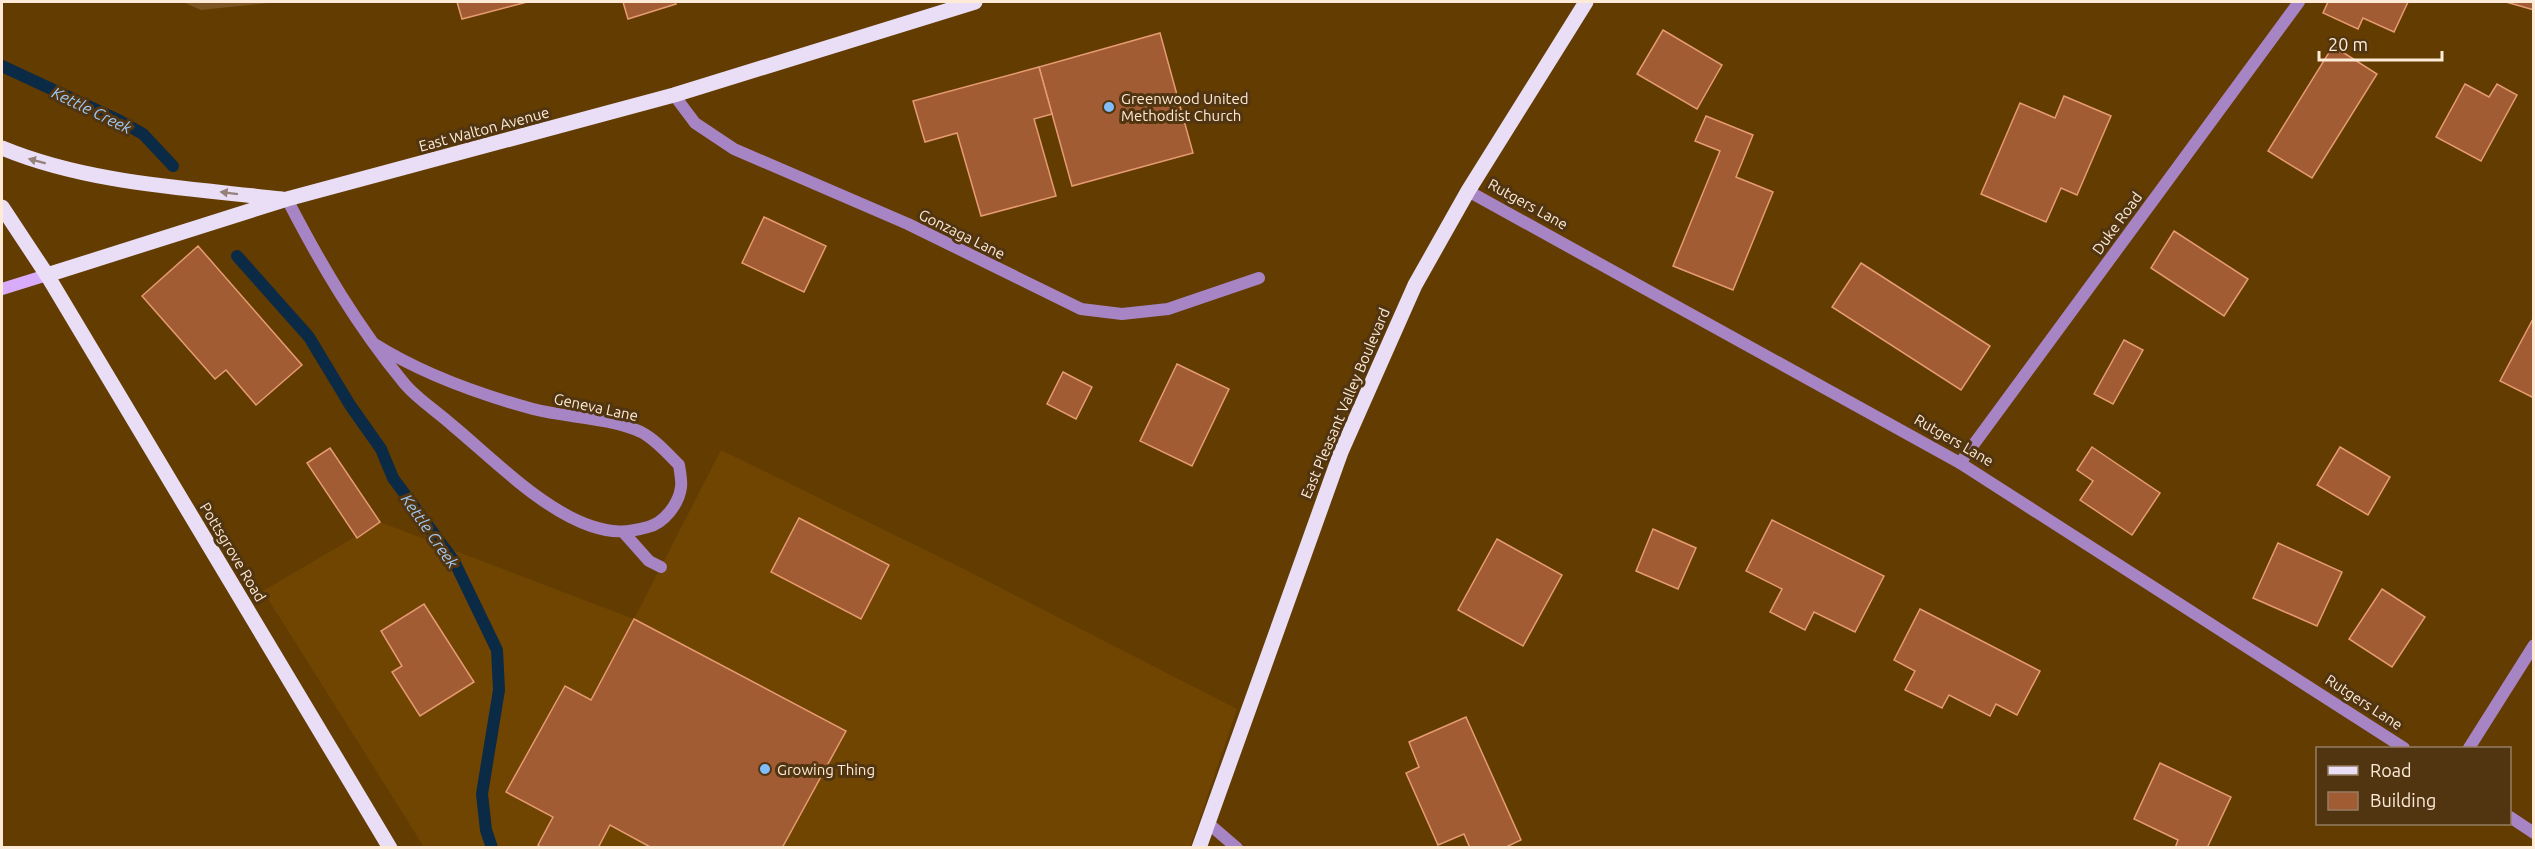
<svg xmlns="http://www.w3.org/2000/svg" width="2535" height="849" font-family="Ubuntu,sans-serif">
  <style>
    .built { fill: #704501 }
    .green { fill: #7b5421 }
    .lines { fill: none; stroke-linecap: round; stroke-linejoin: round }
    .stream { stroke: #0b2a45; stroke-width: 12 }
    .building { fill: #a15c33; stroke: #e69b72; stroke-width: 1.5 }
    .lane { stroke: #a784c3; stroke-width: 12 }
    .street { stroke: #a784c3; stroke-width: 12 }
    .secondary { stroke: #d8acfb; stroke-width: 12 }
    .primary { stroke: #eaddf6; stroke-width: 15 }
    .oneway { fill: #968178 }
    .poi-dot { fill: #80bdfa; stroke: #513511; stroke-width: 2 }
    .labels { text-anchor: middle; dominant-baseline: central; stroke-width: 6; stroke-linejoin: round; paint-order: stroke }
    .poi-label { font-size: 15px; fill: #fdebd8; stroke: #513511; text-anchor: start }
    .street-label { font-size: 15px; fill: #fdebd8; stroke: #513511 }
    .water-label { font-size: 16px; font-style: italic; fill: #a0caf5; stroke: #513511 }
  </style>
  <rect width="100%" height="100%" fill="#633c01"/>
  <path class="built" d="M721,450L954,564L1237,709L1190,847H424L263,591L380,522L634,619Z"/>
  <path class="green" d="M183,2H277L201,10Z"/>
  <g class="lines">
    <g class="stream">
      <path d="M2,66L118,120L143,134L173,166"/>
      <path d="M237,256L309,337L350,405L381,449L393,478L454,561L497,650L499,690L482,794L486,830L492,848"/>
    </g>
  </g>
  <g class="building">
    <path d="M457,2H527L462,19Z"/>
    <path d="M623,2H675L676,4L628,19Z"/>
    <path d="M2328,2H2408L2394,32L2363,18L2358,29L2323,13Z"/>
    <path d="M2506,2H2534V10Z"/>
    <path d="M1663,30L1722,65L1697,109L1637,74Z"/>
    <path d="M1160,33L1193,153L1072,186L1039,67Z"/>
    <path d="M2333,46L2377,74L2312,178L2268,151Z"/>
    <path d="M1039,67L1052,114L1034,119L1056,196L981,216L957,133L925,142L913,101Z"/>
    <path d="M2465,84L2489,97L2497,84L2517,95L2481,161L2436,137Z"/>
    <path d="M2064,96L2111,116L2077,195L2061,188L2046,222L1981,194L2020,103L2055,118Z"/>
    <path d="M1706,116L1753,135L1736,177L1773,192L1733,290L1673,266L1720,151L1695,141Z"/>
    <path d="M764,217L826,246L804,292L742,263Z"/>
    <path d="M2174,231L2248,279L2224,316L2151,268Z"/>
    <path d="M198,246L302,365L256,405L226,370L215,379L142,296Z"/>
    <path d="M1861,263L1990,346L1961,390L1832,307Z"/>
    <path d="M2534,317V398L2500,381Z"/>
    <path d="M2124,340L2143,350L2113,404L2094,394Z"/>
    <path d="M1177,364L1229,389L1192,466L1140,441Z"/>
    <path d="M1063,372L1092,387L1076,419L1047,404Z"/>
    <path d="M2092,447L2160,493L2132,535L2080,500L2093,481L2077,470Z"/>
    <path d="M2340,447L2390,477L2368,515L2317,485Z"/>
    <path d="M330,448L380,522L357,538L307,463Z"/>
    <path d="M799,518L889,565L861,619L771,572Z"/>
    <path d="M1772,520L1884,576L1855,632L1814,612L1805,630L1770,612L1782,589L1746,571Z"/>
    <path d="M1653,529L1696,548L1678,589L1636,571Z"/>
    <path d="M1497,539L1562,575L1523,646L1458,610Z"/>
    <path d="M2278,543L2342,572L2317,626L2253,598Z"/>
    <path d="M2382,589L2425,617L2392,667L2349,639Z"/>
    <path d="M424,604L474,682L420,716L392,672L402,666L381,631Z"/>
    <path d="M1920,609L2040,671L2017,715L1996,704L1990,716L1949,695L1942,708L1905,690L1915,671L1894,660Z"/>
    <path d="M634,619L846,731L782,848H652L610,825L598,848H542L538,845L553,817L506,792L565,686L591,700Z"/>
    <path d="M1466,717L1521,840L1504,848H1470L1464,834L1438,845L1406,773L1419,767L1409,742Z"/>
    <path d="M2160,763L2231,797L2207,848H2175L2178,840L2134,819Z"/>
  </g>
  <g class="lines">
    <path class="lane" d="M625,534L649,561L661,567"/>
    <g class="street">
      <path d="M674,95L695,123L734,149L908,224L1081,309L1122,314L1168,309L1259,278"/>
      <path d="M1468,191L1960,463L2404,748"/>
      <path d="M287,199C321,265 357,326 404,383C417,399 437,411 452,425C492,458 541,509 591,526C612,533 627,533 648,527C664,523 679,504 681,487C682,481 680,472 679,465C668,454 655,439 641,432C607,417 568,418 533,409C478,394 422,374 373,343"/>
      <path d="M1960,463L2299,2"/>
      <path d="M2469,748L2534,645"/>
      <path d="M2510,817L2534,833"/>
      <path d="M1208,823L1237,848"/>
    </g>
    <path class="secondary" d="M2,289L47,275"/>
    <g class="primary">
      <path d="M2,148C89,184 188,188 282,199"/>
      <path d="M2,207L47,275L390,848"/>
      <path d="M47,275L287,199L674,95L975,2"/>
      <path d="M1199,848L1341,452L1415,285L1468,191L1586,2"/>
    </g>
  </g>
  <defs><path id="oneway-solid" d="M-6-.8H1V-3.2L6.5 0L1 3.2V.8H-6Z" transform="scale(1.5)"/></defs>
  <g class="oneway">
    <use href="#oneway-solid" transform="translate(37 161) rotate(-165)"/>
    <use href="#oneway-solid" transform="translate(229 193) rotate(-173)"/>
  </g>
  <g class="poi-dot">
    <circle cx="1109" cy="107" r="6"/>
    <circle cx="765" cy="769" r="6"/>
  </g>
  <g class="labels">
    <g class="poi-label">
      <text x="1121" y="98">Greenwood United<tspan x="1121" dy="17">Methodist Church</tspan></text>
      <text x="777" y="769">Growing Thing</text>
    </g>
    <g class="street-label">
      <text transform="translate(484 129) rotate(-15)">East Walton Avenue</text>
      <text transform="translate(1528 204) rotate(29)">Rutgers Lane</text>
      <text transform="translate(2117 223) rotate(-54)">Duke Road</text>
      <text transform="translate(962 234) rotate(26)">Gonzaga Lane</text>
      <text transform="translate(1345 403) rotate(-67)">East Pleasant Valley Boulevard</text>
      <text transform="translate(596 407) rotate(12)">Geneva Lane</text>
      <text transform="translate(1954 440) rotate(30)">Rutgers Lane</text>
      <text transform="translate(233 552) rotate(59)">Pottsgrove Road</text>
      <text transform="translate(2364 702) rotate(33)">Rutgers Lane</text>
    </g>
    <g class="water-label">
      <text transform="translate(92 110) rotate(26)">Kettle Creek</text>
      <text transform="translate(430 531) rotate(55)">Kettle Creek</text>
    </g>
  </g>
  <rect width="2535" height="849" fill="none" stroke="#fdebd8" stroke-width="6"/>
  <rect x="2316" y="747" width="195" height="78" fill="#513511" stroke="#967e61" stroke-width="1.5"/>
  <rect x="2328" y="766" width="30" height="9" fill="#eaddf6" stroke="#967e61" stroke-width="1.5"/>
  <text x="2370" y="777" font-size="18" fill="#fdebd8">Road</text>
  <rect x="2328" y="792" width="30" height="18" fill="#a15c33" stroke="#967e61" stroke-width="1.5"/>
  <text x="2370" y="807" font-size="18" fill="#fdebd8">Building</text>
  <path d="M2319 51v9h123v-9" fill="none" stroke="#fdebd8" stroke-width="3"/>
  <text x="2328" y="51" font-size="18" fill="#fdebd8" stroke="#513511" stroke-width="4.5" paint-order="stroke">20 m</text>
</svg>
